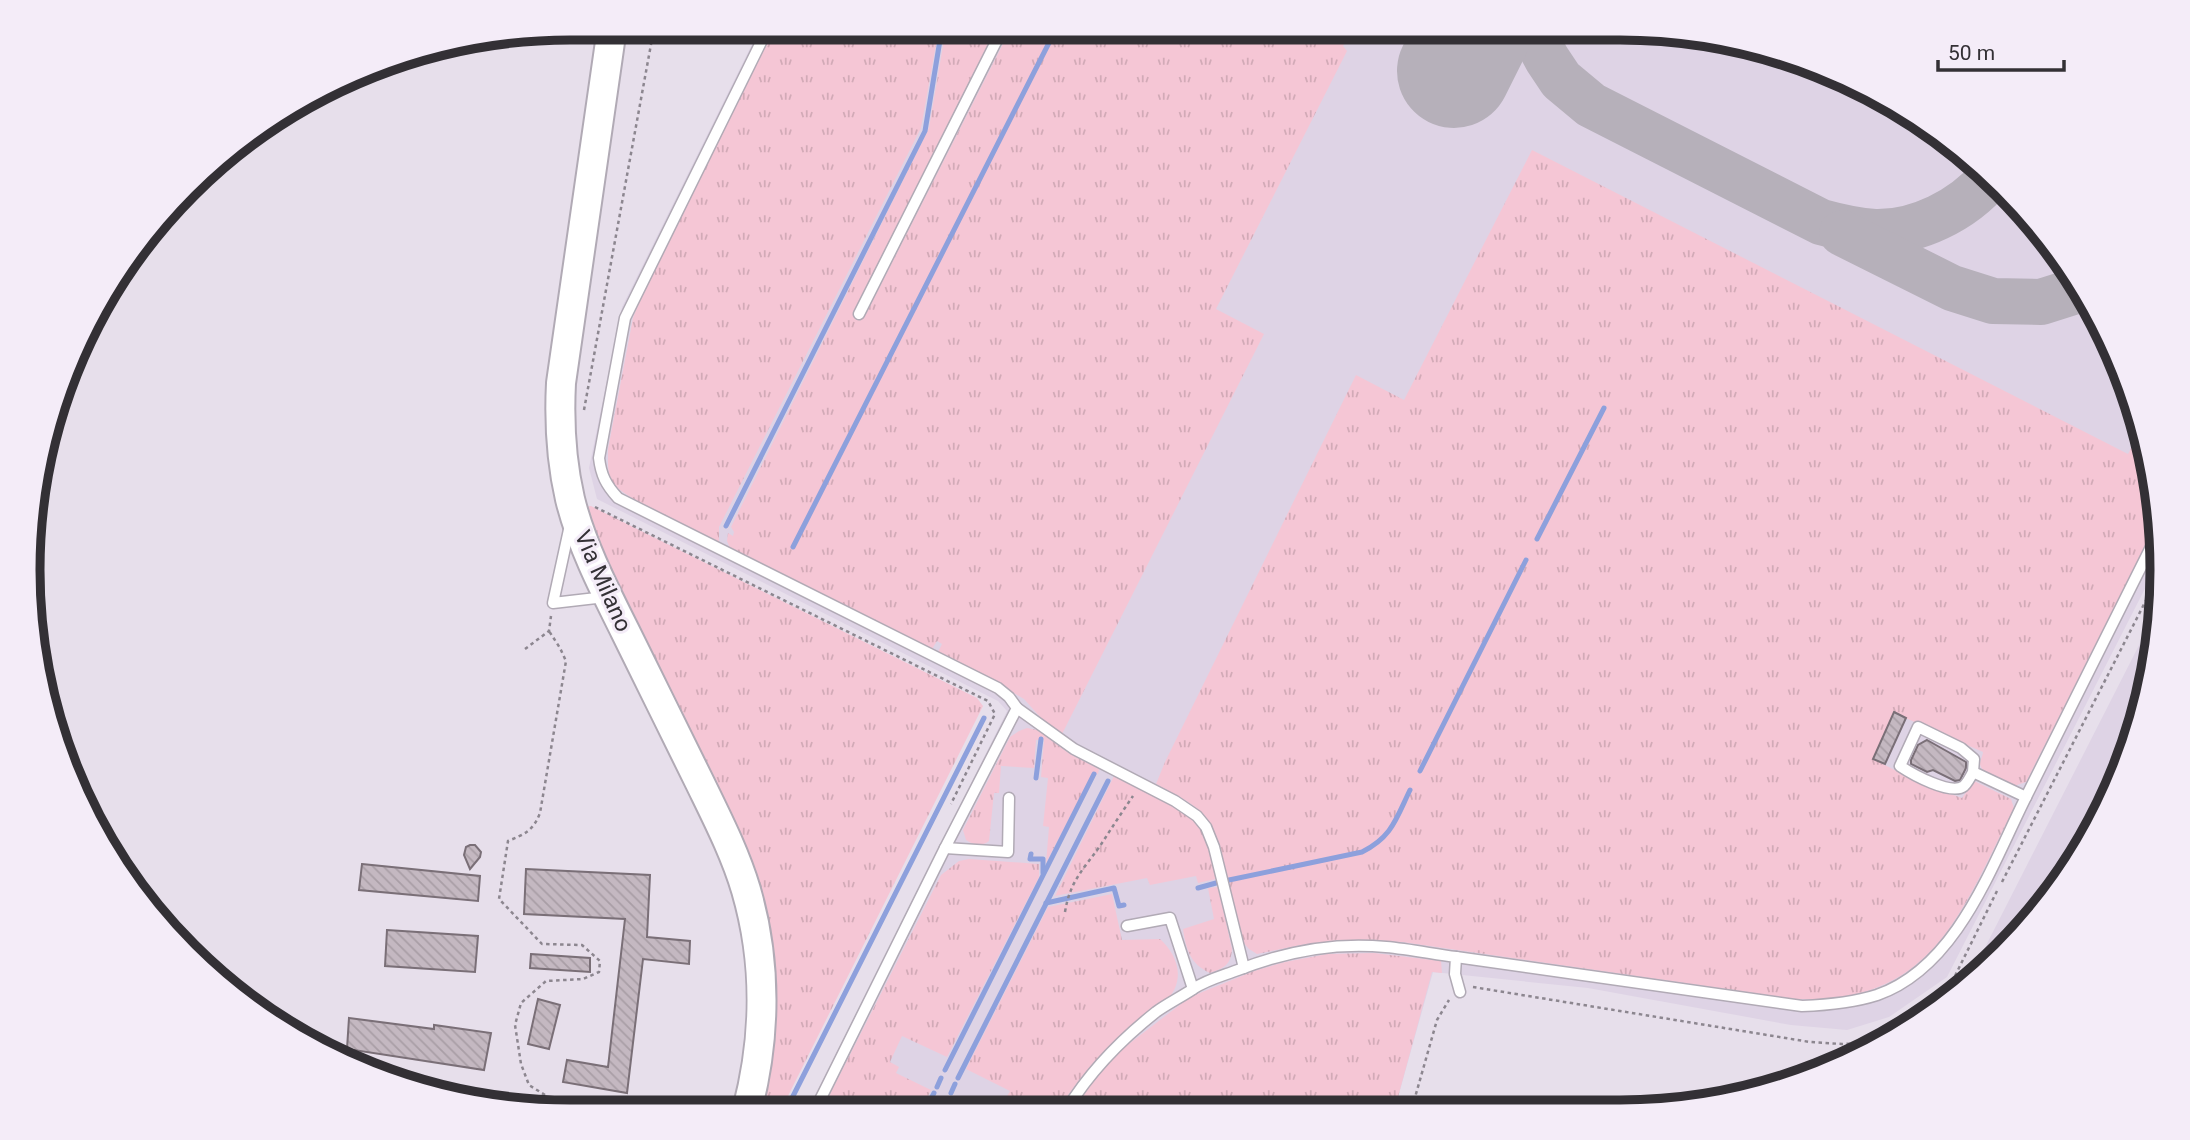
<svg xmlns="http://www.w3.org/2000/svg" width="2190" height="1140" font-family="Roboto,sans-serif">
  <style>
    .built { fill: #ded3e5 }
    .grass { fill: url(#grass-tufts) }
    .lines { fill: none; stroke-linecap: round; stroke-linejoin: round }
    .stream { stroke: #8da0dc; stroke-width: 5 }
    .taxiway { stroke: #b6b0ba; stroke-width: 46 }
    .runway { stroke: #b6b0ba; stroke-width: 114 }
    .building { fill: url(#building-back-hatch); stroke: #7a6f77; stroke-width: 2 }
    .lane-casing { stroke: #b1aab5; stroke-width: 13 }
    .secondary-casing { stroke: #b1aab5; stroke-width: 32 }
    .path { stroke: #8c868f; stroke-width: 2.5; stroke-dasharray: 3.5 3.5; stroke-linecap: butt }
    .lane { stroke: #fff; stroke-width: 10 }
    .secondary { stroke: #fff; stroke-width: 28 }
    .labels { text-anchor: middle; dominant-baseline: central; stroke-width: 6; stroke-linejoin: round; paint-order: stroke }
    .street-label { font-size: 23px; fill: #333035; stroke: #f4ecf8 }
    .rim { fill: none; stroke: #333035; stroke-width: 9 }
  </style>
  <defs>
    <pattern id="grass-tufts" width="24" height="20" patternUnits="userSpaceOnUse" patternTransform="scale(1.75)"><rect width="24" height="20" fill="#f5c6d5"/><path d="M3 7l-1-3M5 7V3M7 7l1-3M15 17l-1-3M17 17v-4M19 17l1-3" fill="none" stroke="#d2aab7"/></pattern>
    <pattern id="building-back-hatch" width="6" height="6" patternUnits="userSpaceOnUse" patternTransform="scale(1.75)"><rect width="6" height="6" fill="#c4b8c1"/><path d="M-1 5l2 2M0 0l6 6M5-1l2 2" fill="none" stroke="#a99ea6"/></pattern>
  </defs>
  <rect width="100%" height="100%" fill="#e7dfeb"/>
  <g class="built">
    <path d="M760,28L1655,29L1760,46L1860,84L1950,140L2028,213L2090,299L2133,396L2157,500L2159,561L1947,977L1889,1017L1847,1030L1791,1025L1588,988L1433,972L1395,1108L808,1110L1007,711L998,701L597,499L589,468L622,307Z"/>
    <path d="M2161,602L2143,711L2106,810L2027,928L1969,979Z"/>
  </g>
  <g class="grass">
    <path d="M775,28H939L921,128L719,527V542C699,532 622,498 612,482C607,473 608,459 608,449L633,318L642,294Z"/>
    <path d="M946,28H997L853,314L860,318L866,314L1011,28L1340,29L1338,34L1347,39L1343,46L1347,51L1216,309L1264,334L1061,736L1041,718L1024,699L1002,686L937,654L942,644L937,641L932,649L730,548L727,541L728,533L733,536L734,532L731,527L929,128Z"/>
    <path d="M1532,150L2128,454L2141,429L2157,500L2158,522L2026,782L2014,786C2005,782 1981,774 1980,764C1980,762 1983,754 1983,752L1894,713L1873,759L1922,784L1962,798L1974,781L2011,799L2014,808C1961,912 1933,1005 1796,999L1402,942L1341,940L1301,945L1257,954L1249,949L1242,941C1235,913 1220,830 1202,813C1189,800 1171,793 1156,784L1165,762L1356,375L1404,400Z"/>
    <path d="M591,506L977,698L983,706L781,1110H753L769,991L665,695L583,507Z"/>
    <path d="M1027,728L1037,730L1070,754L1099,769L1098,774L1093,772L1046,863L1049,827L1043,826L1048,778L1041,777L1044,740H1036L1034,768L1001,766L999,793H994L989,841C981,847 974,845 966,840L963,830L1010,737L1019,731Z"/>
    <path d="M1114,776C1140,789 1189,805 1202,831C1210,846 1213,863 1216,879L1198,883L1196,876L1150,885L1147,878L1055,896Z"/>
    <path d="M969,859L1039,864V877L947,1057L902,1036L890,1062L899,1067L896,1073L931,1090L921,1110H822L941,875L959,861Z"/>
    <path d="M1218,887L1232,949C1231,965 1224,968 1210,973C1190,964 1186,949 1183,929L1214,919L1208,888Z"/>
    <path d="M1112,894L1122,940L1160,939C1173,951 1183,969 1175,988C1170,1001 1154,1007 1143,1016C1134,1023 1126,1030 1118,1038C1095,1059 1076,1082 1059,1109H1000L1010,1091L966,1069L1048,907Z"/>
    <path d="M1374,953L1441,961L1442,973L1432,972L1395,1108L1074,1109L1093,1082L1117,1053L1190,997L1254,971L1285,962L1327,954Z"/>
  </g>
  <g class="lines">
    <g class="stream">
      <path d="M726,526L925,131L942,28"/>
      <path d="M1537,539L1604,408"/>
      <path d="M793,547L1056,29"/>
      <path d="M1420,771L1526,560"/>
      <path d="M1036,778L1041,739"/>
      <path d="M1031,854L1030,859H1043V873"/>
      <path d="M1229,880L1362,852C1392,837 1396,819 1410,790"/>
      <path d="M1198,888L1216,883"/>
      <path d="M1046,903L1114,888L1119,906L1124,905"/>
      <path d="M945,1070L1094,774"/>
      <path d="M958,1078L1108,781"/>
      <path d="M937,1087L941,1078"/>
      <path d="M951,1093L955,1084"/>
      <path d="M786,1110L984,718"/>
      <path d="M925,1110L934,1093"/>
      <path d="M942,1110L947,1100"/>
    </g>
    <g class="taxiway">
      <path d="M1531,29L1547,59L1561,80L1591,105L1821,222C1839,227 1857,231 1875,232C1917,233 1963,210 1990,178"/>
      <path d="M1842,233L1952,288L1993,301L2041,302L2082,289"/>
    </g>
    <path class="runway" d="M1454,71L1475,29"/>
  </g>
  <g class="building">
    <path d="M1894,712L1906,718L1885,764L1873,759Z"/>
    <path d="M1927,740L1966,762V768L1960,780L1955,781L1933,770L1927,772L1911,764V760L1918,745Z"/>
    <path d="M470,845H475L481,852L480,857L470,869L464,855L466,847Z"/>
    <path d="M362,864L480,876L478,901L359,890Z"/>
    <path d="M526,869L650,875L647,937L690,941L689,964L643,959L627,1093L563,1082L567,1060L608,1067L625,919L524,914Z"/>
    <path d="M387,930L478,936L475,972L385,966Z"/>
    <path d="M531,954L590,958V972L530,968Z"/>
    <path d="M538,999L560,1005L549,1049L528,1044Z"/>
    <path d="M349,1018L434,1029V1025L491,1033L484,1070L347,1049Z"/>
  </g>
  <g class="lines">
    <g class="lane-casing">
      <g id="lane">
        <path d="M768,28L625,318L599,458C601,475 606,485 618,498L998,688L1009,697L1017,708L945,848L1008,852L1009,798"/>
        <path d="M859,314L1003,28"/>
        <path d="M570,525L553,603L605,597"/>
        <path d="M1017,708L1074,749L1175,801L1197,816L1206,827L1214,847L1244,968"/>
        <path d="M2026,797L2158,533"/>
        <path d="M1456,957L1802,1006C1828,1005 1852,1003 1877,995C1957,967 1991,867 2026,797L1973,772L1974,759L1961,748L1918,727L1900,766C1912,774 1951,796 1964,786C1967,783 1971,776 1973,772"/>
        <path d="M1193,989C1206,980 1222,976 1238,970C1284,952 1336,942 1386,947C1409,949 1433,954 1456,957L1455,974L1460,992"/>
        <path d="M1067,1109C1089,1073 1122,1039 1156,1012C1167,1004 1181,997 1193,989L1170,918L1127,926"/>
        <path d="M815,1110L945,848"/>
      </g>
    </g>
    <g class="secondary-casing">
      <path id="secondary" d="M612,28L561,383C559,422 561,460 570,499C581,544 604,589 625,631C650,682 675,732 700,783C717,818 735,853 746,890C767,962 766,1038 747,1110"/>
    </g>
    <g class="path">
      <path d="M584,410L654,28"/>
      <path d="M595,507L988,701L995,714L951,804"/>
      <path d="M525,649L549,631L551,616"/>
      <path d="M2002,882L2160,573"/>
      <path d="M1065,912C1070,881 1083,870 1100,846C1111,829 1122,812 1133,796"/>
      <path d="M1952,982L1997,891"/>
      <path d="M1473,987L1810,1042L1842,1044L1865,1043L1906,1023L1941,996L1952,982"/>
      <path d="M1944,1001L1949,988"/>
      <path d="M545,1095L529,1085L521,1064L515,1025L521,1003L546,981L583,979L599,972L600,961L582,945L542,944L499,899L508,841C525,834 533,831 540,813L566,661L560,648L549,631"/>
      <path d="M1412,1108L1437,1020L1449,1000"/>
    </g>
    <use href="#lane" class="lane"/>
    <use href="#secondary" class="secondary"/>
  </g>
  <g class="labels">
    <g class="street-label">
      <text transform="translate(603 581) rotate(66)">Via Milano</text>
    </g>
  </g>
  <path d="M0 0H2190V1140H0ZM570 40H1620A530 530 0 0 1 2150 570V570A530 530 0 0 1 1620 1100H570A530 530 0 0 1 40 570V570A530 530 0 0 1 570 40Z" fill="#f4ecf8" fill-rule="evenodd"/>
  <path class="rim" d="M570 40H1620A530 530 0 0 1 2150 570V570A530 530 0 0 1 1620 1100H570A530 530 0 0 1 40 570V570A530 530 0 0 1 570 40Z"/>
  <path d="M1938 60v10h126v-10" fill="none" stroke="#333035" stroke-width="3.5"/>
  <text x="1948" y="60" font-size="21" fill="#333035" stroke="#f4ecf8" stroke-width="5" paint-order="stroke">50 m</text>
</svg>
